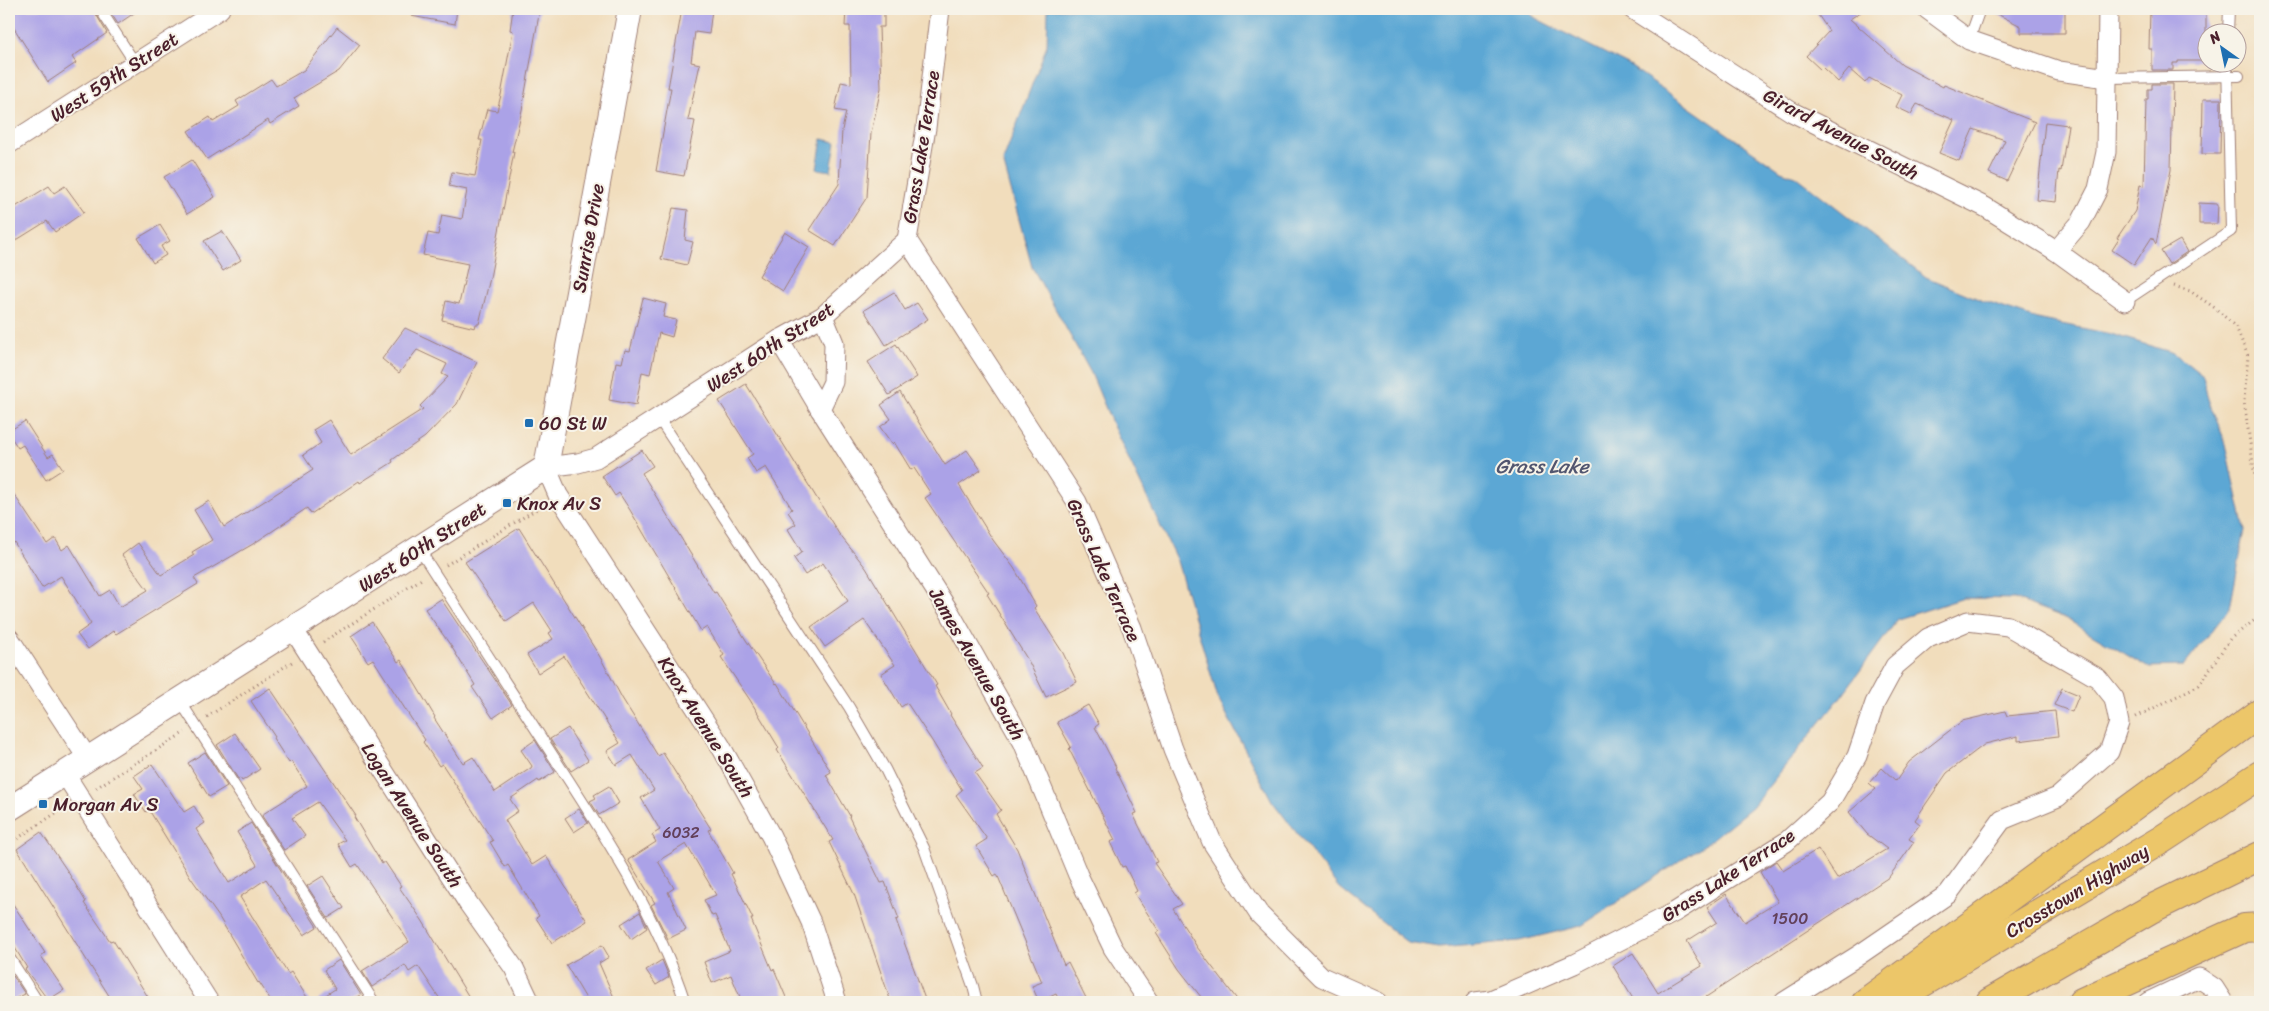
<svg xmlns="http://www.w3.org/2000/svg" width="2269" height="1011" font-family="Sriracha,sans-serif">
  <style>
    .water { fill: #5ca7d4; stroke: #536380 }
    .building { fill: #aba2e7 }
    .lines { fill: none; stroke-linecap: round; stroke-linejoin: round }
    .service-casing { stroke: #9e7e74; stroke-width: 12 }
    .minor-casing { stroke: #9e7e74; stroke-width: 21 }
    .tertiary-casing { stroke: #9e7e74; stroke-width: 26 }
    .motorway-casing { stroke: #9e7e74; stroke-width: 30 }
    .path { stroke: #9e7e74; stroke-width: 3; stroke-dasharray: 1 4; stroke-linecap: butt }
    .service { stroke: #fff; stroke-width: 10 }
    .minor { stroke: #fff; stroke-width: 19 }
    .tertiary { stroke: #fff; stroke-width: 24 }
    .motorway { stroke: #ecc669; stroke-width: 28 }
    .poi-dot { fill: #1f6fb2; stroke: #f7f3e8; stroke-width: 2 }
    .labels { text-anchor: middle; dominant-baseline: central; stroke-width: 4; stroke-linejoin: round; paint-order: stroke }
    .number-label { font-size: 16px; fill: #62405a }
    .street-label { font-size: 19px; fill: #4a1f2b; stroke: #f7f3e8 }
    .poi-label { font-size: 19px; fill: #4a1f2b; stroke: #f7f3e8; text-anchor: start }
    .water-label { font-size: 20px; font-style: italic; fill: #51556f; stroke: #f7f3e8 }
  </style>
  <rect width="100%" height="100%" fill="#f7f3e8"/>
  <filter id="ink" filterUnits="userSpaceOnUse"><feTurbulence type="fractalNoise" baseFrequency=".02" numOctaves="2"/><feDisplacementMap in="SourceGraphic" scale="10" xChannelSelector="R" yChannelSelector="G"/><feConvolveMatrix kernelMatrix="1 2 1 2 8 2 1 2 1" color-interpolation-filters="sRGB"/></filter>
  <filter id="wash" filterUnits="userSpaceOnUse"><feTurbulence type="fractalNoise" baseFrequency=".0096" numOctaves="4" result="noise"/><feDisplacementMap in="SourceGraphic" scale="20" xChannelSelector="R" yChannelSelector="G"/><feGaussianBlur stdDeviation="1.12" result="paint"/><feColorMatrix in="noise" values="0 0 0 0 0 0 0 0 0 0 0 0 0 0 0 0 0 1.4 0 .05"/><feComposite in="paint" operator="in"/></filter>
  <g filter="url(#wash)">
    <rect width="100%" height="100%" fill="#f1ddbc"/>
    <g class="water">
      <path d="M1048,9H1524L1537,19L1630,66L1781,171L1796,176L1926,277L1983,301L2037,319L2111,334L2174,353L2203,376L2208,399L2226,444L2245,530L2230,608L2184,666L2147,667L2063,617L2015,599L1964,598L1898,619L1840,698L1752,807L1710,841L1581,926L1519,941L1439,948L1408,943L1339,888L1272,801L1218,698L1177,561L1114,428L1091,373L1032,267L1003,161L1047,45Z"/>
      <path d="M822,139L836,142L831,171L817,169Z"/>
    </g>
    <g id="blocks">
      <g class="building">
        <path d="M9,9H93L107,33L72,57L76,63L48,82L9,20Z"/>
        <path d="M108,9H140L118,24Z"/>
        <path d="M412,9H457L455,24L411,16Z"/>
        <path d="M513,9H540L522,110L512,152H514L508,184L490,278L479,324H476L475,328L442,320L446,301L459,304L468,264L423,255L428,233L438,235L442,215L462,219L467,190L449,186L452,172L475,176L482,140H479L487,109L497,111L501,95L513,31L510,30Z"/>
        <path d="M682,9H712L709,34L695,32L691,62L700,64L688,120L695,121L684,176L656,171L671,88H668Z"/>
        <path d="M846,9H884V27H879L881,88L871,133L867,197L835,246L809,230L839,184L842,130L846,112L835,110L841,82L851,84L850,26H845Z"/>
        <path d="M1814,9H1865L1850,19L1902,65L1943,87L1944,85L2035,122L2007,181L1989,173L2005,140L1973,129L1959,161L1939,153L1954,120L1917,104L1911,114L1896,107L1902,95L1869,78L1865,83L1849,69L1838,82L1823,68L1821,70L1806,56L1829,31Z"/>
        <path d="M1987,9H2065V33H2021V26Z"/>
        <path d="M2150,9H2206V61H2178V63H2173V70H2152V49H2149Z"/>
        <path d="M337,27L360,45L339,71L294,98L299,106L270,124L268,120L207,159L188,131L210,117L213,122L239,106L236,101L271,79L276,86L304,70Z"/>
        <path d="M2152,84H2173L2171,170L2156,244L2152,237L2134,265L2112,250L2119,239L2117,238L2135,211L2140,185L2144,186L2146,99H2148V89H2152Z"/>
        <path d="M2203,99H2221L2220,154H2202Z"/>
        <path d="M2045,122L2068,125L2061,171L2059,170L2056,202L2037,200Z"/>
        <path d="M192,160L215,197L187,214L164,177Z"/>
        <path d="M49,186L54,193L65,186L84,212L55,232L47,221L15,241L9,231V211Z"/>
        <path d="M2199,203L2218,204L2217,224H2199Z"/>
        <path d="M673,208L688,210L685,240L693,242L687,265L661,259Z"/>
        <path d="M160,225L170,241L161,246L166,255L153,263L138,238Z"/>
        <path d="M222,231L241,260L223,271L204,241Z"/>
        <path d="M785,232L809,247L783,291L759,276Z"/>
        <path d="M2180,240L2187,252L2169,264L2161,251Z"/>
        <path d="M894,292L905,310L917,303L928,319L886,345L864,310Z"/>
        <path d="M643,298L666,304L663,317L676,320L672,337L659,333L650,374L642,372L636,405L609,400L616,362L622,363L625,350L630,351Z"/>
        <path d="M405,328L477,362L457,404L425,437L392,460L393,462L360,483L359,481L311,514L307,508L253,544L194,578L198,584L116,634L113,631L88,649L77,634L91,624L61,576L42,588L14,542L9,546V487L47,544L55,538L62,550L69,545L100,596L110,590L120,607L148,590L122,555L138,543L161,575L194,555L192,552L212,540L194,510L209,501L224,527L313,470L303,455L321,443L313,430L329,420L351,455L423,409L420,406L448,377L442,374L447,364L417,350L399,373L382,359Z"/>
        <path d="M896,344L917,377L889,395L868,362Z"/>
        <path d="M746,384L839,534L866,568L937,685L935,686L951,714L950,715L983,768L975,773L1001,810L996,814L1017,849L1064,965L1068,962L1088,1002H1060L1056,994L1039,1002L1032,986L1042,982L997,874L994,876L976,846L987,839L956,795L962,790L932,741L907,703L901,707L881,674L895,665L864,620L825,647L811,627L848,601L823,563L805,575L794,558L802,552L788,529L796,524L788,512L792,509L766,467L756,473L747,458L753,454L719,401Z"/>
        <path d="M900,392L945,465L967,450L981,470L959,485L993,540L1014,568L1036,606L1034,608L1063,653L1077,682L1046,697L1029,662L987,594L989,593L925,498L931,494L914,468L911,470L894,442L892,444L880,427L891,419L881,405Z"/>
        <path d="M25,421L48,457L53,454L63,469L46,480L23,445L18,448L9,434V431Z"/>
        <path d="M642,450L653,466L642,473L714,593L716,592L746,640L776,684L777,683L831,772L826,775L850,816L849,817L881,883L885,882L899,919L896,920L926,1002H891L854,894L829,842L833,840L777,750L779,748L750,700L721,657L724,655L707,627L701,631L630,510L619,493L615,496L602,476Z"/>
        <path d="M519,528L600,657L622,698L658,756L663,753L711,829L708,830L733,873L731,874L753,919H751L772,970L774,969L788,1002H742L731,975L712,983L704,962L730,951L715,915L712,916L704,900L716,895L686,844L658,861L674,888L668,892L686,930L668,939L651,905L655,903L628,860L656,842L652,835L660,830L641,798L654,790L632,755L616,765L607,751L620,743L564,656L538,673L527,655L553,639L549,633L552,631L534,603L506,621L465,562Z"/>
        <path d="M441,599L512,705L493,718L472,687L475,685L451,646L425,609Z"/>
        <path d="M372,622L398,662L401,660L435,717L434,718L463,763L473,757L495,792L531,768L532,766L521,750L535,740L555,772L539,782L538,780L510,799L518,811L505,820L532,865L546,856L587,921L552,943L536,918L539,916L508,865L505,867L490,842L493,841L442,764L439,766L423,742L425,740L373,659L368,662L351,636Z"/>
        <path d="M270,688L356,816L354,817L382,864L385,862L401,886L399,887L422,920L472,1002H442L418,966L409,972L405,965L372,987L362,971L409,942L357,864L352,867L338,844L345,840L318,802L292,818L305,836L284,850L262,816L263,814L307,786L291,761L289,763L273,738L275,737L251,701Z"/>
        <path d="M2062,688L2079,695L2072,712L2054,705Z"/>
        <path d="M1088,705L1099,724L1095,727L1116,767L1115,768L1137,813L1133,814L1157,862L1154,863L1182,904L1173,909L1197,947L1239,1002H1205L1179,969L1156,933L1159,931L1134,893L1137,891L1125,866L1122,867L1110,842L1115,840L1069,749L1071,747L1057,722Z"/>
        <path d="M2005,711L2007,716L2055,711L2058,736L2018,741V736L1985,744L1947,773L1915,820L1920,824L1909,839L1914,842L1889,877L1709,995L1698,1002H1635L1613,966L1633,953L1658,993L1702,966L1687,941L1717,922L1707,907L1726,894L1745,922L1778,902L1760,872L1776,861L1783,871L1818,849L1837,879L1887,849L1867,834L1849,812L1876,789L1869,783L1882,768L1896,781L1909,762L1962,721Z"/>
        <path d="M568,728L588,760L571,771L550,739Z"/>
        <path d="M235,733L260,769L242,781L240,778L238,779L217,745Z"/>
        <path d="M205,752L227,786L209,797L188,763Z"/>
        <path d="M152,764L184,812L194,806L205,823L196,829L229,883L257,865L237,832L251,823L317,927L304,935L266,879L240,897L288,974L291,972L310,1002H272L259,982L258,983L219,917L191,878L149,810L146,812L134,794L143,789L134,776Z"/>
        <path d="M609,786L619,803L599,815L590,801L596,798L594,795Z"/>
        <path d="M579,809L588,823L574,832L565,818Z"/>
        <path d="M41,832L68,872L86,902L84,903L110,941L113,940L151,1002H113L17,849Z"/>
        <path d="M323,876L344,908L328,918L307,886Z"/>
        <path d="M9,898L45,953L41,956L64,990L48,1000L25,969L27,968L9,938Z"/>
        <path d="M640,912L647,928L631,939L621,924Z"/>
        <path d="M602,945L609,957L599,963L616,1002H588L566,965Z"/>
        <path d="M339,960L361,995L349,1002H315L335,989L324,970Z"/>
        <path d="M662,960L669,977L656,985L646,970Z"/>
        <path d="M13,976L25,994L9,1002V979Z"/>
      </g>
    </g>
  </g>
  <g filter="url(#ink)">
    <use href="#blocks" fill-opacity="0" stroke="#9e7e74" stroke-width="1"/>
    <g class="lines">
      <g class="service-casing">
        <g id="service">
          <path d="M100,9L135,63"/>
          <path d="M2228,32L2229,9"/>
          <path d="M1969,40L1980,9"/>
          <path d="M2107,78L2239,76"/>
          <path d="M2125,301L2231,231L2227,62"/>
          <path d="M659,419L849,707L885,769L924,848L973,986L977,1002"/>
          <path d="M419,549C465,619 510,689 555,759C605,836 657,915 685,1002"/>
          <path d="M180,701L374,1002"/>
          <path d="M9,957L38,1002"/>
        </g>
      </g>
      <g class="minor-casing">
        <g id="minor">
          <path d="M940,9L926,128L907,240L1077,502L1132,628L1173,749L1212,842L1259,914L1322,977L1378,1002"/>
          <path d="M1632,9L1792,112L1985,207L2056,251L2125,301"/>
          <path d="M1927,9L1969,40L2059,71L2107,78"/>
          <path d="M9,144L220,9"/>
          <path d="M2056,251L2081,222L2098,189L2106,152L2108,9"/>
          <path d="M779,340L820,409L950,613L1023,742L1078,875L1113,948L1149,1002"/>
          <path d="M820,409L833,382L834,343L823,316"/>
          <path d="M293,629L468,903L514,968L530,1002"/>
          <path d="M9,638L88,759"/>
          <path d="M65,774L209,1002"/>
          <path d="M837,1002L811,922L771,836L720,745L558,495L546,467L578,463L596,458L779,340L823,316L907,240"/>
          <path d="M1475,1002L1491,1000L1574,964L1675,912L1786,842L1830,802L1857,756L1875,703L1895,666L1928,638L1968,621L2008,626L2098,678L2114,698L2119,723L2109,752L2058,797L2002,820L1948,894L1859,955L1784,1002"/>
          <path d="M2148,1002L2199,978L2214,988L2223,1002"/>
        </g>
      </g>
      <g class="tertiary-casing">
        <path id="tertiary" d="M9,809L546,467L630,9"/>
      </g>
      <g class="motorway-casing">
        <g id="motorway">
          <path d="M1897,998L2161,840L2260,775"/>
          <path d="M1866,1002L2260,713"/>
          <path d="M1990,1002L2151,909L2260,856"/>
          <path d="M2082,1002L2244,928L2260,927"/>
        </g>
      </g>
      <g class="path">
        <path d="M2242,9H2260"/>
        <path d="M2239,41V55"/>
        <path d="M2174,286L2190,291L2215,308L2236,327L2248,356L2244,401L2260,512"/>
        <path d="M446,565L540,507L537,502"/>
        <path d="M323,642L423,578"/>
        <path d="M207,717L292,662"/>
        <path d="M2136,717L2199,685L2230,639L2260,616"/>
        <path d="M96,788L185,732"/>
        <path d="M9,844L65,807"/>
      </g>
      <use href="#service" class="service"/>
      <use href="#minor" class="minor"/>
      <use href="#tertiary" class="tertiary"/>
      <use href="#motorway" class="motorway"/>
    </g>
  </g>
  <g class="poi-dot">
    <rect x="524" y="418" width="10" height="10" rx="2.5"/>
    <rect x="502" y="498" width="10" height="10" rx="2.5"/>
    <rect x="38" y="799" width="10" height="10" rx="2.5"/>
  </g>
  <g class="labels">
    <g class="number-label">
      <text x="681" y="832">6032</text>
      <text x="1790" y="918">1500</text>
    </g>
    <g class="street-label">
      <text transform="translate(114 77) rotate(-33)">West 59th Street</text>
      <text transform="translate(1841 134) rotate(28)">Girard Avenue South</text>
      <text transform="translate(921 147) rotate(-81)">Grass Lake Terrace</text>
      <text transform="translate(588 238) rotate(-80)">Sunrise Drive</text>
      <text transform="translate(770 347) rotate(-33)">West 60th Street</text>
      <text transform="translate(422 547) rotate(-33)">West 60th Street</text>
      <text transform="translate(1104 570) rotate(66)">Grass Lake Terrace</text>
      <text transform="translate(977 664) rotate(60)">James Avenue South</text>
      <text transform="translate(706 727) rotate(58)">Knox Avenue South</text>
      <text transform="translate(412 815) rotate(57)">Logan Avenue South</text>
      <text transform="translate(1728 875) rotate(-33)">Grass Lake Terrace</text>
      <text transform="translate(2077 891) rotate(-31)">Crosstown Highway</text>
    </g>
    <g class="poi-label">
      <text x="539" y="423">60 St W</text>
      <text x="517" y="503">Knox Av S</text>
      <text x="53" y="804">Morgan Av S</text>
    </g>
    <g class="water-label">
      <text x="1542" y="466">Grass Lake</text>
    </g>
  </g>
  <rect width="2269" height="1011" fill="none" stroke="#f7f3e8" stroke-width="30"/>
  <g transform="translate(2222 48) rotate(327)"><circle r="24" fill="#f7f3e8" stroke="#b29e9c"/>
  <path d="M0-4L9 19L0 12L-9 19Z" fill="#1f6fb2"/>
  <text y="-8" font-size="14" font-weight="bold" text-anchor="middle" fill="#4a1f2b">N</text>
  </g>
</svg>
